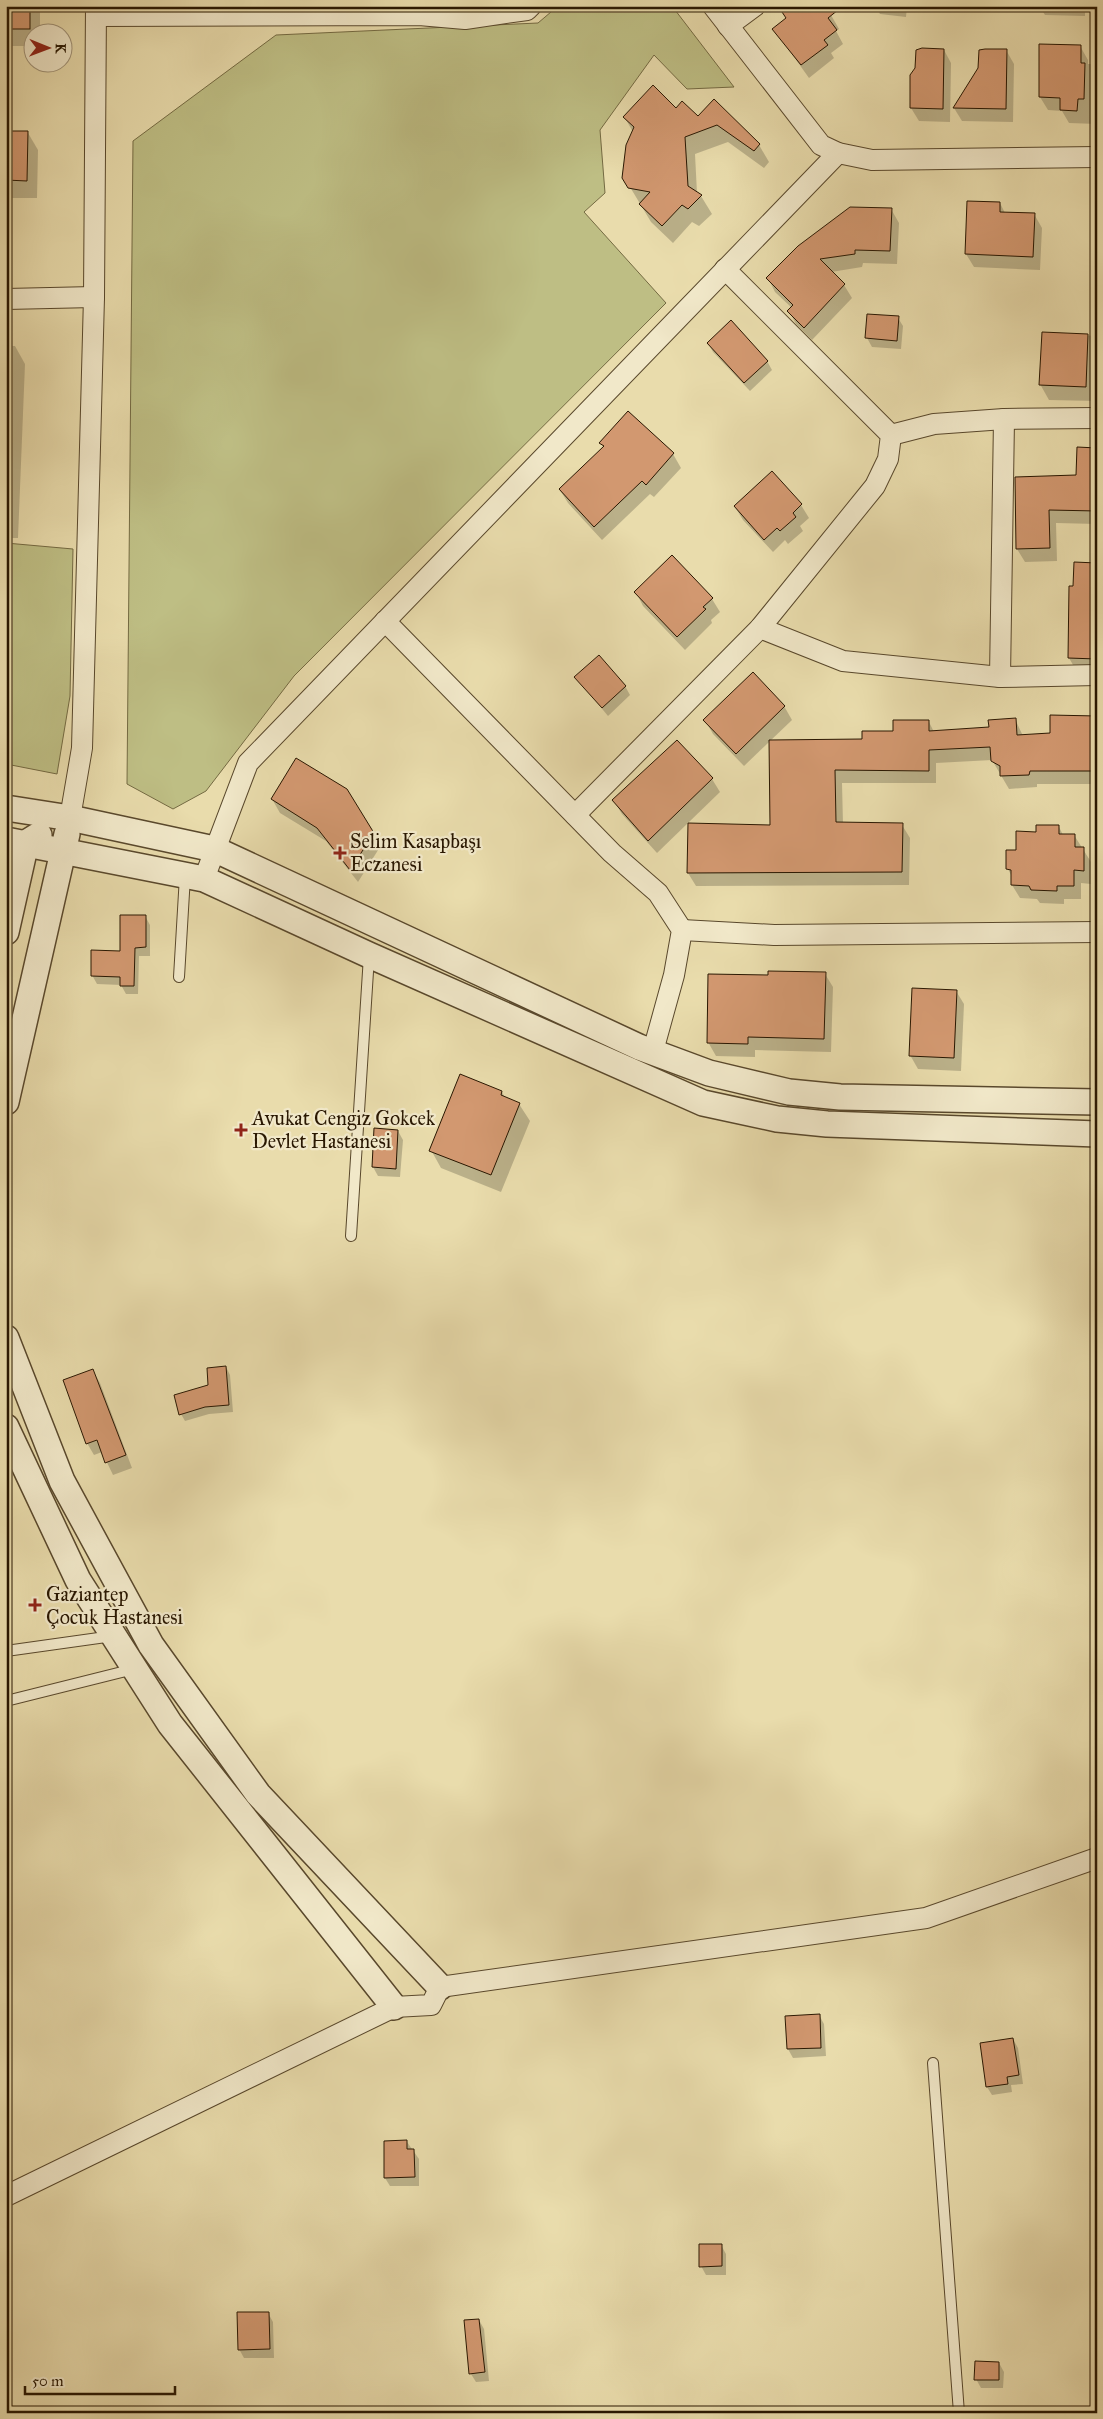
<svg xmlns="http://www.w3.org/2000/svg" width="1103" height="2419" font-family="'IM FELL Great Primer',serif">
  <style>
    .green { fill: #bebe84; stroke: #746a42 }
    .shadow { fill: #0003 }
    .building { fill: #d29870; stroke: #291701 }
    .lines { fill: none; stroke-linecap: round; stroke-linejoin: round }
    .service-casing { stroke: #59482c; stroke-width: 12 }
    .minor-casing { stroke: #59482c; stroke-width: 22 }
    .tertiary-casing { stroke: #59482c; stroke-width: 28 }
    .service { stroke: #f1e8c9; stroke-width: 10 }
    .minor { stroke: #f1e8c9; stroke-width: 20 }
    .tertiary { stroke: #f1e8c9; stroke-width: 25 }
    .poi-dot { fill: #8f2418; stroke: #f1e8c9; stroke-width: 2 }
    .labels { text-anchor: middle; dominant-baseline: central; stroke-width: 4.5; stroke-linejoin: round; paint-order: stroke }
    .poi-label { font-size: 20px; fill: #291701; stroke: #f1e8c9; text-anchor: start }
  </style>
  <rect width="100%" height="100%" fill="#e9dcac"/>
  <filter id="stains"><feTurbulence type="fractalNoise" baseFrequency=".004" numOctaves="4"/><feColorMatrix values="0 0 0 0 .2 0 0 0 0 .09 0 0 0 0 .02 0 0 0 .5 -.17"/></filter>
  <radialGradient id="worn" r=".72"><stop offset=".6" stop-color="#630" stop-opacity="0"/><stop offset="1" stop-color="#630" stop-opacity=".3"/></radialGradient>
  <g class="green">
    <path d="M558,6H672L734,87L687,89L654,55L600,130L605,193L584,212L666,303L294,676L206,791L173,809L127,784L133,141L276,35L538,23Z"/>
    <path d="M6,543L73,549L70,696L57,774L6,764Z"/>
  </g>
  <g class="shadow">
    <path d="M6,6H40V32H32V46H6Z"/>
    <path d="M875,6H907L906,17L880,14Z"/>
    <path d="M1003,6H1085V16L1045,15L1043,12L1006,11Z"/>
    <path d="M831,15L839,29L836,31L843,44L831,53L834,58L809,78L774,29Z"/>
    <path d="M1040,46H1080L1088,60V64H1097V124L1069,123L1062,111L1048,110L1040,97Z"/>
    <path d="M944,50L951,63L950,122L919,121L911,108Z"/>
    <path d="M1006,50L1014,64L1013,122L962,121L954,108L980,69Z"/>
    <path d="M714,101L759,145L769,162L764,168L728,142L695,154L697,193L701,196L712,214L699,226L692,222L673,243L651,222L624,177L633,132L625,118L676,110L698,118Z"/>
    <path d="M6,132L28,133L38,150L37,198H6Z"/>
    <path d="M1000,203L1005,213L1034,214L1042,228L1040,270L974,267L966,254Z"/>
    <path d="M891,209L899,223L897,264L863,263L862,267L831,272L844,285L852,298L812,340L796,324L789,311L792,308L775,292L768,278Z"/>
    <path d="M898,318L903,326L901,349L872,347L867,338Z"/>
    <path d="M1043,333L1097,336V401L1049,400L1040,384Z"/>
    <path d="M708,343L767,361L772,370L750,391L713,352Z"/>
    <path d="M6,346H15L25,364L18,538H6Z"/>
    <path d="M628,413L673,454L681,468L654,497L650,494L602,540L568,503L560,490L604,448L601,443Z"/>
    <path d="M1097,449V524L1056,523L1057,561L1025,562L1017,549L1016,478L1077,477Z"/>
    <path d="M801,505L809,518L800,526L803,531L788,544L785,540L773,552L743,520L735,507Z"/>
    <path d="M1092,554L1097,555V671L1076,670L1069,658L1070,587H1074L1091,564Z"/>
    <path d="M636,592L712,599L720,612L711,620L712,623L685,650L643,606Z"/>
    <path d="M576,677L625,686L630,695L608,716Z"/>
    <path d="M784,706L792,720L744,766L713,734L705,720Z"/>
    <path d="M1097,717V784H1037V787L1009,789L992,760L936,763V783H842L843,824L902,825L910,838L909,885L696,886L688,873L772,826L863,740L929,722L934,732L990,728L1015,719L1023,736L1051,734Z"/>
    <path d="M677,742L712,779L720,792L657,853L622,814L614,801Z"/>
    <path d="M272,799L373,833L380,847L358,882L326,841L280,813Z"/>
    <path d="M1059,827L1063,835H1074L1091,862V884L1081,883V899H1064V904L1040,903L1037,899L1020,898L1012,885V877L1008,869L1017,851L1037,833Z"/>
    <path d="M145,916L150,925V956H139L138,994H126L121,985L97,984L92,975L121,952Z"/>
    <path d="M825,974L833,987L831,1052L755,1050V1057L716,1056L708,1042L769,976Z"/>
    <path d="M956,991L964,1004L961,1071L918,1069L910,1055Z"/>
    <path d="M502,1092L505,1098L519,1104L530,1121L501,1192L441,1168L431,1150Z"/>
    <path d="M376,1129L398,1131L403,1140L400,1177L378,1176L373,1167Z"/>
    <path d="M226,1367L230,1375L233,1412L209,1414L185,1421L181,1414Z"/>
    <path d="M93,1371L100,1383L132,1468L113,1475L102,1452L94,1455L87,1443Z"/>
    <path d="M819,2015L824,2024L826,2056L793,2058L788,2049Z"/>
    <path d="M1013,2039L1018,2048L1023,2084L1011,2085L1012,2092L992,2095L987,2087Z"/>
    <path d="M407,2142L419,2159V2186H390L385,2178Z"/>
    <path d="M721,2245L726,2254V2275H706L701,2266Z"/>
    <path d="M268,2313L273,2322L274,2358H244L239,2349Z"/>
    <path d="M479,2320L484,2329L489,2381L476,2382L471,2374Z"/>
    <path d="M999,2363L1004,2372L1003,2388H981L976,2379Z"/>
  </g>
  <g class="building">
    <rect x="6" y="6" width="24" height="23"/>
    <path d="M778,6H843L828,18L837,30L824,40L828,45L801,65L772,29L786,18Z"/>
    <path d="M1039,44L1081,45V63H1085L1084,99H1078L1077,111L1060,110V98L1039,97Z"/>
    <path d="M922,48L944,49L943,109L910,108V75L915,68L916,50Z"/>
    <path d="M985,49H1007L1006,109L953,108L978,68L979,50Z"/>
    <path d="M653,85L676,108L682,101L698,116L714,99L760,144L754,151L717,125L685,137L688,186L702,195L688,209L682,205L662,226L639,204L650,192L628,188L622,178L626,145L634,127L623,117Z"/>
    <path d="M6,131H28L27,181L6,180Z"/>
    <path d="M967,201L1000,202V212L1035,213L1033,257L965,254Z"/>
    <path d="M850,207L892,208L890,251L855,250V254L820,259L845,284L804,328L787,311L793,305L766,278L798,246Z"/>
    <path d="M867,314L899,316L897,341L865,338Z"/>
    <path d="M731,320L768,361L744,383L707,343Z"/>
    <path d="M1042,332L1088,334L1086,387L1039,385Z"/>
    <path d="M628,411L674,453L646,485L642,481L594,527L559,489L604,446L599,443Z"/>
    <path d="M1077,447L1097,448V511L1049,510L1050,548L1016,549L1015,477L1076,475Z"/>
    <path d="M772,471L802,504L793,513L796,517L780,531L777,528L764,540L734,506Z"/>
    <path d="M672,555L713,598L703,607L706,609L677,637L634,592Z"/>
    <path d="M1074,562L1097,563V659L1068,658L1069,586H1073Z"/>
    <path d="M599,655L626,686L602,708L574,677Z"/>
    <path d="M753,672L785,706L736,754L703,720Z"/>
    <path d="M1050,715L1097,716V771H1030L1029,775L1000,776V766L991,761L990,747L929,750V771L835,770L836,822L903,823L902,872L687,873L688,823L770,825L769,740L862,739V731H893V720H929V731L989,727L988,720L1016,718L1017,735L1050,733Z"/>
    <path d="M677,740L713,778L648,841L612,800Z"/>
    <path d="M296,758L347,789L374,833L350,870L317,828L271,799Z"/>
    <path d="M1036,825H1059V834H1075V847H1084V871L1074,870V886H1057V891L1031,890L1029,886L1011,885V870L1006,869V850H1016V831L1036,832Z"/>
    <path d="M120,915H146V947L135,948L134,986H120V977L91,976V950L120,951Z"/>
    <path d="M768,971L826,972L824,1039L748,1037V1044L707,1043L708,974L768,975Z"/>
    <path d="M912,988L957,990L954,1058L909,1056Z"/>
    <path d="M460,1074L502,1091L501,1095L520,1103L491,1175L429,1151Z"/>
    <path d="M374,1128L398,1130L396,1169L372,1167Z"/>
    <path d="M226,1366L229,1405L205,1407L179,1415L174,1395L208,1385L207,1368Z"/>
    <path d="M93,1369L126,1455L105,1463L97,1440L86,1444L63,1380Z"/>
    <path d="M820,2014L821,2048L787,2049L785,2016Z"/>
    <path d="M1013,2038L1019,2075L1007,2077L1008,2084L986,2087L980,2043Z"/>
    <path d="M407,2140V2149H414L415,2177L384,2178V2141Z"/>
    <path d="M699,2244H722V2266L699,2267Z"/>
    <path d="M237,2312H269L270,2349L238,2350Z"/>
    <path d="M479,2319L485,2372L469,2374L464,2320Z"/>
    <path d="M975,2361L999,2362V2380H974Z"/>
  </g>
  <g class="lines">
    <g class="service-casing">
      <g id="service">
        <path d="M179,977L185,876"/>
        <path d="M351,1236L369,956"/>
        <path d="M6,1651L113,1636"/>
        <path d="M6,1701L134,1669"/>
        <path d="M933,2063L959,2413"/>
      </g>
    </g>
    <g class="minor-casing">
      <g id="minor">
        <path d="M713,6L821,145L838,153L872,160L1097,157"/>
        <path d="M96,16L419,15L465,19L527,10L531,6"/>
        <path d="M728,26L755,6"/>
        <path d="M6,299L94,297"/>
        <path d="M891,435L934,424L1004,419L1097,418"/>
        <path d="M385,621L612,853L658,893L682,930L674,975L653,1051"/>
        <path d="M760,628L843,661L1000,677L1097,675"/>
        <path d="M1000,677L1004,419"/>
        <path d="M575,815L760,628L875,486L888,459L891,435L725,269"/>
        <path d="M70,818L82,748L94,297L96,6"/>
        <path d="M204,879L248,763L838,153"/>
        <path d="M682,930L774,935L1097,932"/>
        <path d="M6,2196L394,2007L431,2005L440,1987L926,1918L1097,1858"/>
      </g>
    </g>
    <g class="tertiary-casing">
      <g id="tertiary">
        <path d="M6,808L70,818L214,849L639,1047L709,1073L789,1092L840,1097L1097,1102"/>
        <path d="M6,840L204,879L369,955L703,1103L777,1119L827,1124L1097,1134"/>
        <path d="M6,932L26,843L39,835"/>
        <path d="M6,1102L67,834"/>
        <path d="M6,1338L62,1481L151,1645L258,1794L440,1987"/>
        <path d="M6,1427L78,1580L170,1724L394,2007"/>
      </g>
    </g>
    <use href="#service" class="service"/>
    <use href="#minor" class="minor"/>
    <use href="#tertiary" class="tertiary"/>
  </g>
  <g class="poi-dot">
    <path d="M337.5 845.5h5v5h5v5h-5v5h-5v-5h-5v-5h5z"/>
    <path d="M238.5 1122.5h5v5h5v5h-5v5h-5v-5h-5v-5h5z"/>
    <path d="M32.5 1597.5h5v5h5v5h-5v5h-5v-5h-5v-5h5z"/>
  </g>
  <g class="labels">
    <g class="poi-label">
      <text x="350" y="841">Selim Kasapbaşı<tspan x="350" dy="23">Eczanesi</tspan></text>
      <text x="252" y="1118">Avukat Cengiz Gokcek<tspan x="252" dy="23">Devlet Hastanesi</tspan></text>
      <text x="46" y="1594">Gaziantep<tspan x="46" dy="23">Çocuk Hastanesi</tspan></text>
    </g>
  </g>
  <rect width="1103" height="2419" fill="none" stroke="#e9dcac" stroke-width="25"/>
  <rect x="8" y="8" width="1088" height="2404" fill="none" stroke="#291701" stroke-width="2.5"/>
  <rect x="12" y="12" width="1078" height="2394" fill="none" stroke="#291701"/>
  <g transform="translate(48 48) rotate(91)"><circle r="24" fill="#f1e8c9" stroke="#a19479"/>
  <path d="M0-4L9 19L0 12L-9 19Z" fill="#8f2418"/>
  <text y="-8" font-size="14" font-weight="bold" text-anchor="middle" fill="#291701">K</text>
  </g>
  <path d="M25 2386v8h150v-8" fill="none" stroke="#291701" stroke-width="2.5"/>
  <text x="32" y="2386" font-size="15" fill="#291701" stroke="#f1e8c9" stroke-width="4" paint-order="stroke">50 m</text>
  <rect width="100%" height="100%" filter="url(#stains)"/>
  <rect width="100%" height="100%" fill="url(#worn)"/>
</svg>
